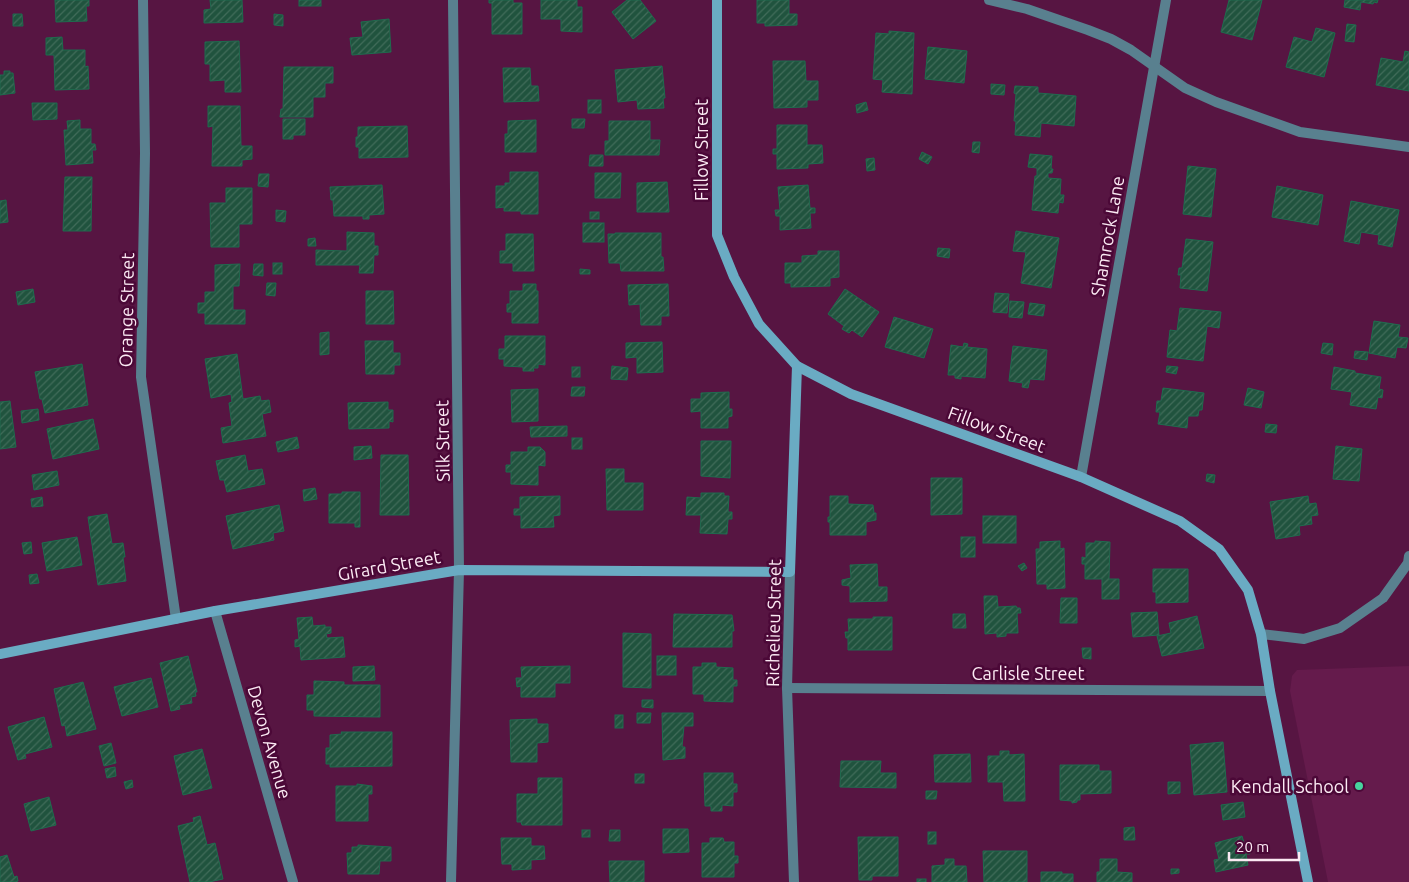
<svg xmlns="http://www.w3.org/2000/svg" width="1409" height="882" font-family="Ubuntu,sans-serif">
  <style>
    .built { fill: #651b4c }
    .building { fill: url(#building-hatch); stroke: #1f6b4e }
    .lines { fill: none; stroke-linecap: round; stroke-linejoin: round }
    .street { stroke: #59808f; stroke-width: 10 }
    .secondary { stroke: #6aabc3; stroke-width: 10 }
    .poi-dot { fill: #47d49e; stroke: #4b0837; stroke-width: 2 }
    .labels { text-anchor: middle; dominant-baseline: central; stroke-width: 5; stroke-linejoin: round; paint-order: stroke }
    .street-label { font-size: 18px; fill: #fbeaf3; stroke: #4b0837 }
    .poi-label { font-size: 18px; fill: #fbeaf3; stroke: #4b0837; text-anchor: end }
  </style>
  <defs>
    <pattern id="building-hatch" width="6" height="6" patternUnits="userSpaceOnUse" patternTransform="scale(1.25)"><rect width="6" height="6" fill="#20533e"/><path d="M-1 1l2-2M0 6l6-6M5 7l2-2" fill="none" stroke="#416c5a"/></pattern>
  </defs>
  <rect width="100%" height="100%" fill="#571542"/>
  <path class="built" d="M1409,666V882H1328L1290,691L1292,676L1297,670Z"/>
  <g class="building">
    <path d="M55,0H89V6H86L87,21L56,22Z"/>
    <path d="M210,0H242L243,22L204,23V10L211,9Z"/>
    <rect x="299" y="0" width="22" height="6"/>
    <path d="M489,0H513V3H522V34H492V3H489Z"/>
    <path d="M541,0H577V7H582V32L561,31V19H541Z"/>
    <path d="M627,0H640L656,21L633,39L612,12Z"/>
    <path d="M757,0H789V14H797V25L765,26V23H757Z"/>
    <path d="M1229,0H1262L1252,40L1221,32Z"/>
    <path d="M1345,0H1378L1377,3L1374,2L1373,4L1361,2L1360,10L1344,7Z"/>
    <path d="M13,14H22L23,26H13Z"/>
    <path d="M274,14L283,15V26L274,25Z"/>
    <path d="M389,19L391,52L352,55L350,38L363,37L361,22Z"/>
    <path d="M1347,24L1356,25L1354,42L1345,41Z"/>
    <path d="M1316,28L1335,33L1324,77L1286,67L1294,37L1312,42Z"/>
    <path d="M889,31L914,33L912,94L882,92L883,80L873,79L876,33L889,34Z"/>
    <path d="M62,37L63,50H85V67L88,66L89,89L55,90L54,55H46V38Z"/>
    <path d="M239,41L241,92H225V80L210,81V64H205V42Z"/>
    <path d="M928,47L967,51L964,83L925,79Z"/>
    <path d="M1405,51L1409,52V91L1376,85L1381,58L1403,62Z"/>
    <path d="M773,61H805L806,81H818V100H807V107L774,108Z"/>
    <path d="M662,66L665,98H663L664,108L638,109L637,100L618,102L615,70Z"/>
    <path d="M284,67H333V83H325V97H313V117H280L281,109H283Z"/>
    <path d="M503,68H530L531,86H538L539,101L504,102Z"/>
    <path d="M4,71H10V73H13L15,93L0,95V75H4Z"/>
    <path d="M991,84L1005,85L1004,95L991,94Z"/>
    <path d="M1015,86L1038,87V93L1076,96L1074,126L1041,123L1040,137L1015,135L1016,121H1014L1016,94L1014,93Z"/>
    <rect x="588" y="100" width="13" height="13"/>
    <path d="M866,102L868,110L857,113L856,105Z"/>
    <path d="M32,103H57V119L33,120Z"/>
    <path d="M208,106H240L241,146H252V159L242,160V166H212L213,126L208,127Z"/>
    <path d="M283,119H305V135H293V139H283Z"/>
    <path d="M572,119H585L584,128H572Z"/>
    <path d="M80,120V129H91V144H95L96,150H92L93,163L66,165L64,130H68L67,121Z"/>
    <path d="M536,120V152H505V134H508V121Z"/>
    <path d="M609,121H650V140H660L659,155H605V141H609Z"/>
    <path d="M777,125H807V145H822L823,163L808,164V168L777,169V154H773V149H777Z"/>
    <path d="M407,126L408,157L359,158V147H356V137H358V127Z"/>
    <path d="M973,142H980L979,153L972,152Z"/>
    <path d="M922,152L932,157L928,164L919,159Z"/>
    <path d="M1030,154L1052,156L1051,169H1053L1052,173H1048V178L1061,179L1060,195H1064L1063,203L1059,202L1058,213L1032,210L1035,176H1037V168L1028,167Z"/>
    <path d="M590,155H603V166H589Z"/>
    <path d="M874,158L875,170L867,171L866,159Z"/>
    <path d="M1188,166L1216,169L1211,217L1183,214Z"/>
    <path d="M510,172H538V214H521V211H504V207L496,208V186H505V183H510Z"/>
    <path d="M595,173H621L620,198H595Z"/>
    <path d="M259,174H269L268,187L258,186Z"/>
    <path d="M65,177H92L91,231H63Z"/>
    <path d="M667,182L669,212H637V183Z"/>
    <path d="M382,185L384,214L369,215V219H363V216H334L333,200H331L330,187Z"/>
    <path d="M808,185L810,208H815V213H810L811,228L780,230V216H776L775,210H780L778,187Z"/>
    <path d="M1277,186L1323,195L1318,225L1272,217Z"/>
    <path d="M226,188H252V224H239V247H211L210,203H226Z"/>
    <path d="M6,200L8,222L0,223V201Z"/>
    <path d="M1351,201L1399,210L1392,247L1378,244L1379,235L1361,232L1359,244L1344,241Z"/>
    <path d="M276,210L286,211L285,222L276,221Z"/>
    <rect x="590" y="212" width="9" height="7"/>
    <rect x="583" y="223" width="21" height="19"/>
    <path d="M1016,231L1059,238L1051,288L1021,283L1026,252L1013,251Z"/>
    <path d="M347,232L374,233V246H378V255H374L373,273H359L360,265H316V250L347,251Z"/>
    <path d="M615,233H661V257H663L664,271H621L620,263H609L608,234H615Z"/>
    <path d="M506,234H533L534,271H513V263H500V251H506Z"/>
    <path d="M315,238L316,246H308V239Z"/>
    <path d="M1186,239L1213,242L1207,291L1180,288L1181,275H1178L1179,268H1182Z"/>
    <path d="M938,248L950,249L949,258L937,256Z"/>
    <path d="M818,251H839V277L830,278V286L791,287V283H785V263H802V256L818,255Z"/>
    <rect x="273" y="263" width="9" height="11"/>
    <path d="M240,264L239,286H233V310H245V324H205V313H198V303H205V292H215V265Z"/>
    <path d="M254,264H263V276L253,275Z"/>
    <path d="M580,269L590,270V274H580Z"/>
    <path d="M267,283H276L275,296L266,295Z"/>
    <path d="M523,284H536V291H538V323H512V312H507V304H510V291H523Z"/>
    <path d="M668,284L669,316H661V325H641L640,304L629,305L628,285Z"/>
    <path d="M33,289L35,302L18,305L16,292Z"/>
    <path d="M845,289L879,312L862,337L852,330L849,333L842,329L844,326L828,314Z"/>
    <path d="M366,291H393L394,324H366Z"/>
    <path d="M995,293L1009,294L1007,313L993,312Z"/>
    <path d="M1010,301L1024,302L1022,318L1009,317Z"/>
    <path d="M1030,303L1045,305L1043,316L1028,314Z"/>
    <path d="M1180,308L1221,312L1219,328L1207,326L1203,361L1167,357L1170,330L1177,331Z"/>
    <path d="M894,317L933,329L924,358L885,347Z"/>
    <path d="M1374,321L1400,325L1398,337L1408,338L1406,348L1397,347L1395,358L1369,353Z"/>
    <path d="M329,332V354L320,355V333Z"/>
    <path d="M505,336H545V365L538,364V368H533L534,371H523V367L504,366V359H499V349H505Z"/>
    <path d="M365,341H393V353H400V365H394V374H366Z"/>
    <path d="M662,342L663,372L637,373V357L626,358V343Z"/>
    <path d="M964,343L968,344L967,347L987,349L985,378L961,376V379L955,378V375H948L951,345L963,347Z"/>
    <path d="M1323,343L1333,344L1332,355L1321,353Z"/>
    <path d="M1013,346L1047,350L1044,380L1030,379L1028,388L1022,387L1023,383L1009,381Z"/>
    <path d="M1355,351L1368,352L1367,360L1354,358Z"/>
    <path d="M237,354L243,399L260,396L261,401L269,400L271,412L262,414L266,436L223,443L221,428L232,426L229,403L232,402L231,394L211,398L205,359Z"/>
    <path d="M82,364L88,405L45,413L42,399H40L35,372Z"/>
    <path d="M612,366L628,368L627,380L611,379Z"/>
    <path d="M1167,366L1178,367L1176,374L1166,372Z"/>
    <rect x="572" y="367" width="8" height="10"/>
    <path d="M1334,367L1355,371V373L1381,377L1379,389L1383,390L1382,398L1378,397L1376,409L1350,405L1352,392L1331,389Z"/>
    <path d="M572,387H585L584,396H571Z"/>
    <path d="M1163,388L1204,393L1202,410H1199L1198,416H1188L1187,428L1158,424L1160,412H1156L1157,401H1161Z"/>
    <path d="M1248,388L1264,392L1261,408L1244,405Z"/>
    <path d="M538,389V421L512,422L511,390Z"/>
    <path d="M729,392V409H732V416L728,417V428H701V411L691,412V399H701V393Z"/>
    <path d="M10,401L16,447L0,449V402Z"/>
    <path d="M388,402V410H393V422L389,421V428L349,429L348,403Z"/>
    <path d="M38,409L39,420L22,423L21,411Z"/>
    <path d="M93,419L99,449L53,459L47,429Z"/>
    <path d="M1266,424L1277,425L1276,433L1265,432Z"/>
    <path d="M567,426V436L531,437L530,427Z"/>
    <path d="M297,437L299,448L278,452L276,442Z"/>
    <rect x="572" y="438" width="10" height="11"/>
    <path d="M701,441H731L730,478L701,476Z"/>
    <path d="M371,446L372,458L354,460V447Z"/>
    <path d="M1336,446L1362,449L1359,481L1333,479Z"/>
    <path d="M528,447H540L545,452V466L538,465V485L511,484V472H506V465H511V452H528Z"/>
    <path d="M245,455L248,471L262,469L265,484L227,492L224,480H220L216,461Z"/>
    <path d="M381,455H408L409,515H380Z"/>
    <path d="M606,469H624V483H643V510H607Z"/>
    <path d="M57,471L59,485L34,490L32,475Z"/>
    <path d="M1207,474L1215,475L1214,483L1206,481Z"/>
    <path d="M931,478H962V514L931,515Z"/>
    <path d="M315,488L317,499L304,501L303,490Z"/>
    <path d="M342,492H360V527H355V523H329V494H342Z"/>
    <path d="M701,493H724V496H729L728,512H732V519H728L727,534L700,533L701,515H686L687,497L701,498Z"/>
    <path d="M560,496V515L553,516L554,527L521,528V515H514V509H520V497Z"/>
    <path d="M830,496H848V504L873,505L874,513H876V520L866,522V535H830V522H828V517H830Z"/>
    <path d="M1308,496L1309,504L1316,503L1318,515L1311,516L1312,524L1299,526L1300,535L1276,539L1270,502Z"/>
    <path d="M42,497L43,506L32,507L31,499Z"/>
    <path d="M279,505L284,531L273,533L274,540L233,549L226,516Z"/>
    <path d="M107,514L112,544L123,543L125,557H123L126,581L98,585L88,517Z"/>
    <rect x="983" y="516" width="33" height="27"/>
    <path d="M77,537L82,565L47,571L42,543Z"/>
    <rect x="961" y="537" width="14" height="20"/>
    <path d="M1060,541V549L1064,548L1065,588L1047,589V584H1037L1036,549H1040V542Z"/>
    <path d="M1095,541L1110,542L1109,579H1119V599H1102V579H1085V564H1082V557L1086,558V543H1095Z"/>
    <path d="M31,542L32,553L24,554L22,543Z"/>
    <path d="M1024,563L1027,568L1022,571L1018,566Z"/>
    <path d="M877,564L878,587H887V601L850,602V586L842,585V580L851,578L850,565Z"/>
    <path d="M1153,569H1188V602L1156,603V592H1153Z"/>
    <path d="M37,574L39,583L30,584L29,575Z"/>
    <path d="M984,596H997L998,607L1016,606L1017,608H1020L1021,613H1017L1018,633H1006V636L997,637V633L985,634Z"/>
    <path d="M1061,598H1077V623H1060Z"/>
    <path d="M1157,612L1159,635L1133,637L1131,613Z"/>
    <path d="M674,614L732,615L734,631H732V647H673Z"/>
    <path d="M953,614H965L966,628H953Z"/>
    <path d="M1197,616L1204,648L1162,656L1157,636L1171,633L1169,623Z"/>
    <path d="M312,617L313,626L325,625V627H331V633L326,634L327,638L343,637L345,657L301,660L300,646L295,647V640L299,639L297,618Z"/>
    <path d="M873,617H892V650H848V638H846L845,632H849L848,619H873Z"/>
    <path d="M623,633L651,634V688L623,687Z"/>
    <path d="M1082,648H1091V659L1083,658Z"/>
    <path d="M188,656L197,692H195L196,696L191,697L192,703L179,705L180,709L171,711L160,663Z"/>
    <rect x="657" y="656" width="19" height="19"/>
    <path d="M702,663H716V667L733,668V680H737V686H733V702L704,701V694H693V667H702Z"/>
    <path d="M374,666L375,680L353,681V667Z"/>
    <path d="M570,666V683H555V697H521V686L517,687L516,678H522L521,667Z"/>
    <path d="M151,678L158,707L122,716L114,687Z"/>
    <path d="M314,681L344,682V685H380V717L314,716V710H307V695H314Z"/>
    <path d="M83,682L96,729L67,736L65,725L62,726L54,689Z"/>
    <path d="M642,700H653V708L642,707Z"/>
    <path d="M637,713H651L650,723H637Z"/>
    <path d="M662,713H693V726H684L682,747H685V758L663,760Z"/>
    <rect x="615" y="715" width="8" height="13"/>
    <path d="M44,717L52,747L25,754L26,758L18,760L8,727Z"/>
    <path d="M537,719V724H548V742L537,743V762H511L510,720Z"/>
    <path d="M341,732H392V766L330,767V764H326V748H330V735L342,734Z"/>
    <path d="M1223,742L1227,792L1194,795L1190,745Z"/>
    <path d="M111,743L116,763L104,766L99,746Z"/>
    <path d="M202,749L212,788L183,795L174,756Z"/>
    <path d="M1000,751H1009V755L1024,754L1025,801H1004L1003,782H988V756H1000Z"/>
    <path d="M970,754L971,782H935L934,755Z"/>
    <path d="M841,761H881L880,773H896V788L840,787Z"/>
    <path d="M1060,765H1099V771H1111V793L1080,794V800H1077V802L1072,803V801L1060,800Z"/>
    <path d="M115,767L116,776L107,778L105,769Z"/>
    <path d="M704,773H733V784H737V792H733V806L722,805V811H711V806H705Z"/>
    <rect x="635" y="774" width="9" height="9"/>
    <path d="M538,778H562V825H522L521,822H517V794H538Z"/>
    <path d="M132,780L133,787L126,789L124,782Z"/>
    <path d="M1168,782H1180V793L1168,794Z"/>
    <path d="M357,784L372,786V794H368V821H336V786H357Z"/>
    <path d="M926,791H937L936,799H926Z"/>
    <path d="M49,797L56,825L31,831L24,804Z"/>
    <path d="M1243,802L1245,817L1223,820L1221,805Z"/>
    <path d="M200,816L207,845L215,843L223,879L209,882H190L178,826L194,822L193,818Z"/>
    <path d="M1134,827L1135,840H1124V828Z"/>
    <path d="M663,829H688L689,852L663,853Z"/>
    <rect x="582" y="830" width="8" height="7"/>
    <path d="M610,830H620V841H609Z"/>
    <rect x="928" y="832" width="8" height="12"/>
    <path d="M1242,836L1245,846L1248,845L1250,854H1246L1248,865L1216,872L1214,860L1219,859L1215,843Z"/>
    <path d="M858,837H898V876H872V880H859Z"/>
    <path d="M501,838H531V846H544L545,859L531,860V869L512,870V864H502Z"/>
    <path d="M710,838H723L724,842H734V856H738V863H734V877H702V843H710Z"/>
    <path d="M358,845L391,847V861H380L379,874H348L347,853H352V847H358Z"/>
    <path d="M983,851H1027V882H984Z"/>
    <path d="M7,855L14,877L17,876L18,881L15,882H0V857Z"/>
    <path d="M945,859H954V866H966L967,882H932V866L945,865Z"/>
    <path d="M1100,859H1117V872L1132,873V882H1097V872H1100Z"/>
    <path d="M609,861H644V882H610Z"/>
    <path d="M1171,869H1179V873L1171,874Z"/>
    <path d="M1041,872H1062V874H1073V882H1041Z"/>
    <rect x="917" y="879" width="9" height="3"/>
  </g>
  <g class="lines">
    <g class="street">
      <path d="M143,0L145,153L141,377L176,619"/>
      <path d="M989,0L1027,9L1088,30L1111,39L1131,50L1185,88L1216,102L1300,132L1409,147"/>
      <path d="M1081,477L1166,0"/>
      <path d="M790,572L787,688L794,882"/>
      <path d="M215,611L293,882"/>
      <path d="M1261,634L1304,639L1340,628L1383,598L1408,563L1409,556"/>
      <path d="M787,688L1270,691"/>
      <path d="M451,882L459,570L453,0"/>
    </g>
    <g class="secondary">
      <path d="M717,0V235L734,277L759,324L797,366L851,394L1081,477L1180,521L1219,549L1248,590L1261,634L1270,691L1308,882"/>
      <path d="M0,654L215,611L459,570L790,572L797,366"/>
    </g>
  </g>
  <circle class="poi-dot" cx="1359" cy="786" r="5"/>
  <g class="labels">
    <g class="street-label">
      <text transform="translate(701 150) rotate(-90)">Fillow Street</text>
      <text transform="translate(1107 236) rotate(-80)">Shamrock Lane</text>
      <text transform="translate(126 310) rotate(-89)">Orange Street</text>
      <text transform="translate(997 429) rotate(20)">Fillow Street</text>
      <text transform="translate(442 441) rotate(-91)">Silk Street</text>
      <text transform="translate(389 565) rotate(-10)">Girard Street</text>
      <text transform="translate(773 623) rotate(-89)">Richelieu Street</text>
      <text x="1028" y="673">Carlisle Street</text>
      <text transform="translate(270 742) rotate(74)">Devon Avenue</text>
    </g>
    <g class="poi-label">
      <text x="1349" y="786">Kendall School</text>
    </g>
  </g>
  <path d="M1229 852v8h70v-8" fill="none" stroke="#fbeaf3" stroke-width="2.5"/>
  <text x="1236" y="852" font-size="15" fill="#fbeaf3" stroke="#4b0837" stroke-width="4" paint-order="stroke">20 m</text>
</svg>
